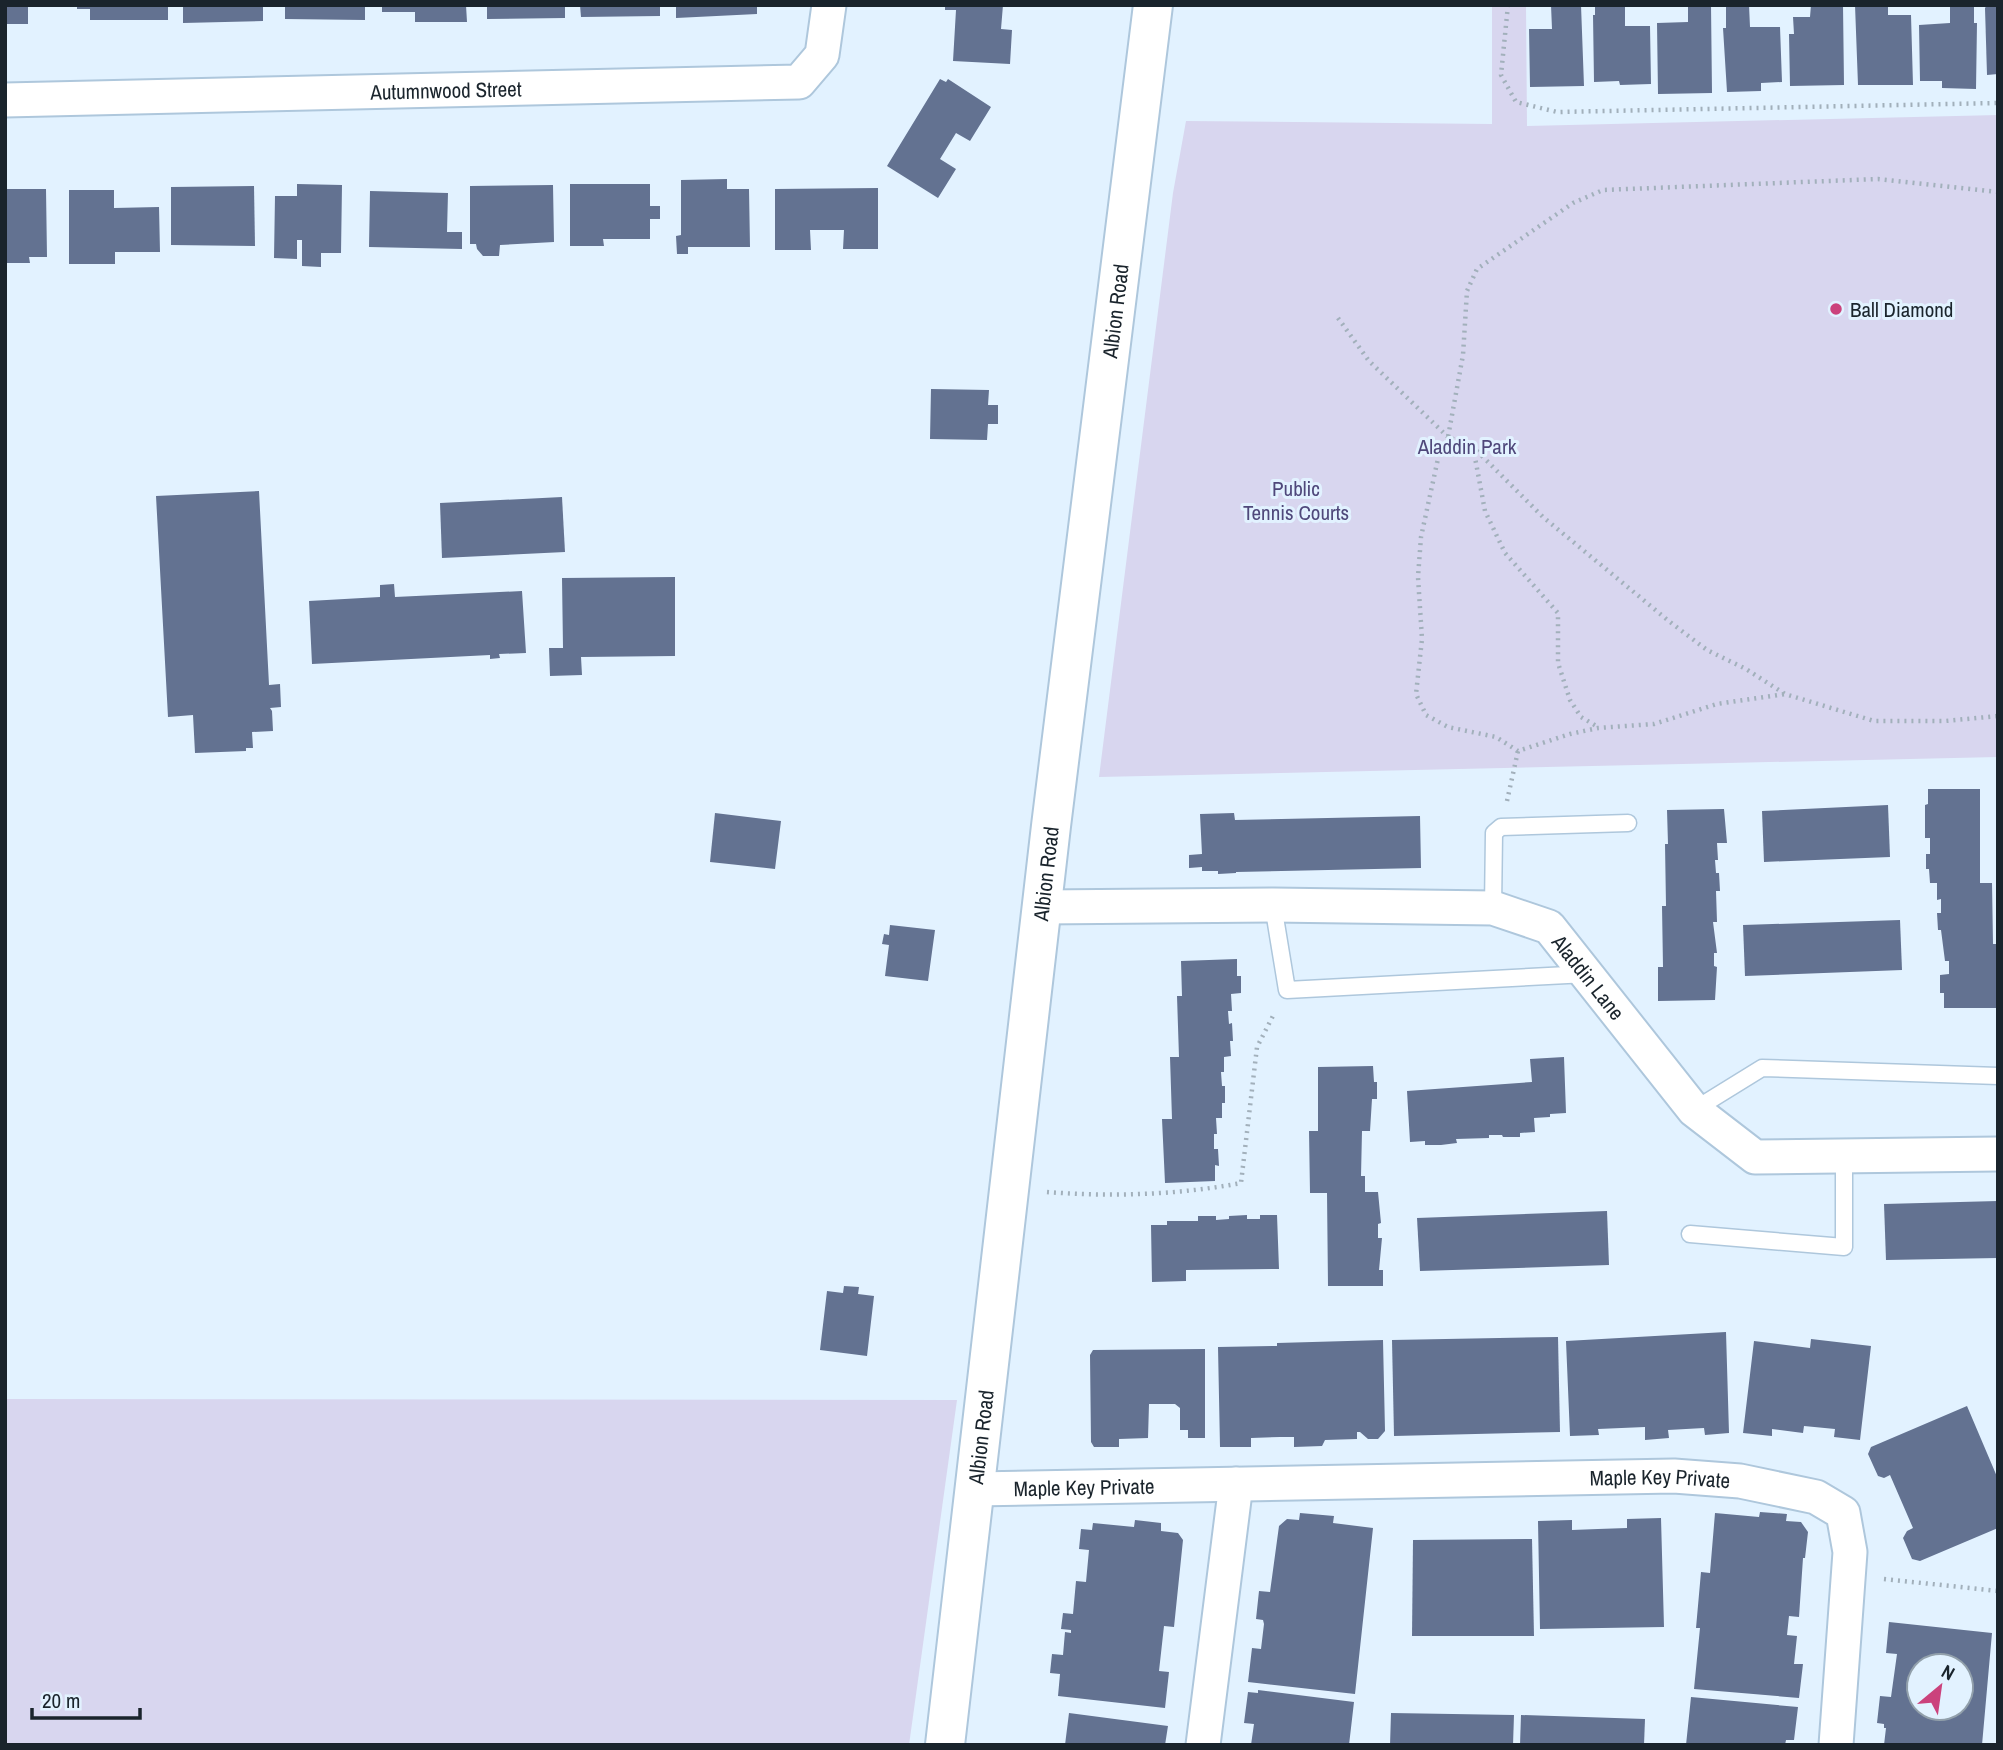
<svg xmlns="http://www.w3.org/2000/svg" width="2003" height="1750" font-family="'Archivo Narrow',sans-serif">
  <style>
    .green { fill: #d8d6ef }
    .building { fill: #637291; fill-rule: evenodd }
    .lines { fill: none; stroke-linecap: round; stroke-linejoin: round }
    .service-casing { stroke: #aec7dc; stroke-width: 19 }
    .minor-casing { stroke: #aec7dc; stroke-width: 37 }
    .tertiary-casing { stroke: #aec7dc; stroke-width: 42 }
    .path { stroke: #a2b0bb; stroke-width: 4.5; stroke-dasharray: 2 5; stroke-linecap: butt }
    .service { stroke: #fff; stroke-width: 16 }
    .minor { stroke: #fff; stroke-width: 33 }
    .tertiary { stroke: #fff; stroke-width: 38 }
    .poi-dot { fill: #cb427c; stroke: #e2f2ff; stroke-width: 2.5 }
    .labels { text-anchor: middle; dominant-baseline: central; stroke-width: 6; stroke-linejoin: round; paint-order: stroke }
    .street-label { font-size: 21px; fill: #1a242c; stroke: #e2f2ff }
    .poi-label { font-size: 21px; fill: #1a242c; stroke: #e2f2ff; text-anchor: start }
    .park-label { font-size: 21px; fill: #4f487b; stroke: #e2f2ff }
  </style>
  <rect width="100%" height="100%" fill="#e2f2ff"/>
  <g class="green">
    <path d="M1492,5H1526L1527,126L1998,115V757L1099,777L1173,193L1186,121L1492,124Z"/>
    <path d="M5,1399L957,1400L909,1745H5Z"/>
  </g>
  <g class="building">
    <rect x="5" y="5" width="23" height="19"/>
    <path d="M77,5H168V20H90V9H77Z"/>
    <path d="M183,5H263V21L183,23Z"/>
    <path d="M285,5H365V20L285,19Z"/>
    <path d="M382,5H466L467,22H415V12H382Z"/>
    <path d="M487,5H565V18L487,19Z"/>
    <path d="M580,5H660V16L581,17Z"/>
    <path d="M676,5H757V14L676,18Z"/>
    <path d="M945,5H1003L1001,29L1012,30L1010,64L953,61L956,10H945Z"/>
    <path d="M1551,5H1581L1584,86L1530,87L1529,29H1552Z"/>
    <path d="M1595,5H1625V26H1650L1651,84L1620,85L1619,81L1594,82L1593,15H1595Z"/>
    <path d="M1688,5H1711L1712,93L1658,94L1657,23L1688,22Z"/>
    <path d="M1726,5H1749L1750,27H1780L1782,82L1761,83V91L1727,92L1723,28H1726Z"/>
    <path d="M1811,5H1843L1844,85L1790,86L1789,34H1794L1793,17H1810Z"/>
    <path d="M1855,5H1888V15H1911L1913,85H1858Z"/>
    <path d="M1950,5H1974V23H1977L1976,89L1942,88V81H1920L1919,25L1950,23Z"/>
    <path d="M1987,5H1998V74L1987,75L1985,8Z"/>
    <path d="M940,79L946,82L948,79L991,107L970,141L956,133L940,159L956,169L938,198L887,166Z"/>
    <path d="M727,179V189H749L750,247H688V254H677L676,236L681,235V180Z"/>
    <path d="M297,184L342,185L341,253H321V267L302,266V240H297V259L274,258L275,196H297Z"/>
    <path d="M570,184H650V206H660V219H650V239H603L604,246H570Z"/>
    <path d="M553,185L554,242L500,245L499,256H483L477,249L476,244H470V186Z"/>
    <path d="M254,186L255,246L171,245V187Z"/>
    <path d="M878,188V249H843L844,230H810L811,250H775V189Z"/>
    <path d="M7,189H46L47,257H29L30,263H5Z"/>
    <path d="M69,190H114V208L159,207L160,252H115V264H69Z"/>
    <path d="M370,191L448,193L447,232H462V249L369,247Z"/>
    <path d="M931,389L989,390L988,405H998V424H988L987,440L930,439Z"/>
    <path d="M259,491L269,685L280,684L281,707L270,708L272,711L273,731L252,732L253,748H246V751L195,753L193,715L168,717L156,496Z"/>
    <path d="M562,497L565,552L442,558L440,503Z"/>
    <path d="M675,577V656L581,657L582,675L550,676L549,648H563L562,578Z"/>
    <path d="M394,584L395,597L522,591L526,653L499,654L500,658L490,659V655L312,664L309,601L380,597V585Z"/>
    <path d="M1928,789H1980V883H1992L1993,944H1998V1008H1944V993H1940V975L1949,974V961H1945L1941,930H1938L1937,913H1941V899L1937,900V883H1930L1929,869H1926V854H1930V838H1925V805L1928,804Z"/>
    <path d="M1888,805L1890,857L1764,862L1762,811Z"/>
    <path d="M1724,809L1727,843H1717L1718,860H1715L1716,873H1719L1720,891H1716L1717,922H1713L1717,953H1714V966L1717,967L1715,1000L1658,1001V967H1663L1662,906H1666L1665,844H1668L1667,810Z"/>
    <path d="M715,813L781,821L775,869L710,862Z"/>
    <path d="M1234,813L1235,820L1420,816L1421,868L1236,872V873L1218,874V871H1202V867L1189,868V855L1202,854L1200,814Z"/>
    <path d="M1900,920L1902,970L1745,976L1743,925Z"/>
    <path d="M890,925L935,930L928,981L885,976L889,945L882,944L884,934L889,935Z"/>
    <path d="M1237,959V976H1241V993L1231,994L1232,1011H1228L1229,1024L1232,1023L1233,1041H1230L1231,1056L1224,1057V1072H1221L1222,1086H1225V1103H1222V1118H1216L1217,1134H1214V1149H1218L1219,1166L1215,1165V1181L1165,1183L1162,1119H1172L1170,1057H1179L1177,996H1182L1181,961Z"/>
    <path d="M1564,1057L1566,1113L1550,1114V1117L1534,1118L1535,1132L1520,1133V1137H1503L1502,1135H1489V1138L1456,1139L1457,1143L1441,1145H1425V1141L1410,1142L1407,1091L1532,1082L1530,1059Z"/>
    <path d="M1373,1066L1374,1082H1377V1099H1372L1370,1131H1362L1361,1176H1365V1192H1378L1381,1223L1378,1224V1238H1382L1379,1270H1383V1286H1328L1327,1193H1310L1309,1131H1318V1067Z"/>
    <path d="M1998,1201V1258L1886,1260L1884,1204Z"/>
    <path d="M1607,1211L1609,1265L1420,1271L1417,1218Z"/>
    <path d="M1247,1215V1219H1260V1215H1277L1279,1269L1186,1270V1281L1152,1282L1151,1225H1167V1221H1198V1216H1216V1220L1229,1219V1216Z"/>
    <path d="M844,1286L859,1287L858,1294L874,1296L867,1356L820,1350L827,1291L843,1293Z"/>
    <path d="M1726,1332L1729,1433L1705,1435L1704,1428L1668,1430L1669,1438L1645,1440V1427L1598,1429L1599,1435L1570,1436L1566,1341Z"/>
    <path d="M1558,1337L1560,1432L1394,1436L1392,1340Z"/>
    <path d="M1811,1339L1871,1346L1860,1440L1834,1437L1835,1429L1804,1426L1803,1433L1772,1429V1436L1743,1433L1754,1341L1810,1348Z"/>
    <path d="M1383,1340L1385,1431L1378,1439H1368L1360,1432H1357V1439L1325,1440L1322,1446L1294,1447V1437H1280L1251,1438V1447H1220L1218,1347L1277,1346V1343Z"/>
    <path d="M1205,1349V1438H1188V1430H1180V1408L1175,1404H1149L1148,1438L1119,1439V1447H1094L1091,1442L1090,1355L1093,1350Z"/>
    <path d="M1967,1406L1998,1479V1528L1920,1561L1912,1559L1903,1538L1907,1531L1913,1528L1890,1475L1884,1478L1878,1476L1868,1454L1871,1447Z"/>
    <path d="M1760,1512L1787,1514L1786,1521L1801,1522L1808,1532L1805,1558H1803L1799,1617L1789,1616L1787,1635L1797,1636L1794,1664H1803L1799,1698L1694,1689L1700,1628H1696L1701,1572L1710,1573L1715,1513L1759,1517Z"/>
    <path d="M1300,1513L1334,1516L1333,1523L1373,1528L1355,1694L1248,1682L1252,1648L1261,1649L1264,1624L1263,1620L1256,1619L1259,1591L1270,1592L1279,1526L1287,1519L1299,1520Z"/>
    <path d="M1661,1518L1664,1627L1540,1629L1538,1521L1572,1520V1530L1598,1529L1627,1528V1519Z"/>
    <path d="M1135,1520L1161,1523V1531L1178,1533L1183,1540L1174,1627L1164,1626L1159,1671L1169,1672L1165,1708L1058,1696L1060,1674L1050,1673L1052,1654L1063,1655L1065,1632L1071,1633V1630L1061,1629L1063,1613L1073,1614L1076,1581L1086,1582L1089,1550L1079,1549L1081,1529L1092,1530L1093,1523L1134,1527Z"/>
    <path d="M1532,1539L1534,1636H1412L1413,1540Z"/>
    <path d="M1889,1622L1992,1633L1982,1745H1884L1886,1728H1884V1724L1877,1723L1880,1696L1891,1697L1897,1654L1886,1653ZM1919,1666H1961V1708H1919Z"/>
    <path d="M1258,1690L1354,1702L1349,1745H1251L1254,1724L1244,1723L1248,1692L1258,1693Z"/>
    <path d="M1691,1697L1798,1707L1794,1740H1786L1785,1745H1686Z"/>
    <path d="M1069,1713L1168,1726L1165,1745H1065Z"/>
    <path d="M1391,1713L1514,1715L1513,1745H1390Z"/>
    <path d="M1521,1715L1645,1719L1644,1745H1520Z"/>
  </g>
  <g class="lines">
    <g class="service-casing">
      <g id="service">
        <path d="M1273,905L1287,990L1587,974"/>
        <path d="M1493,908L1494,833L1501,827L1628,823"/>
        <path d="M1694,1110L1762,1068L1998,1076"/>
        <path d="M1690,1234L1844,1247V1156"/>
      </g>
    </g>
    <g class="minor-casing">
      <g id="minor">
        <path id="s1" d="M5,100L799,82L822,55L829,5"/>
        <path id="s2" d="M1042,907L1273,905L1493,908L1549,927L1694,1110L1755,1157L1998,1154"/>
        <path id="s3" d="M974,1489L1674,1476L1740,1481L1816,1497L1843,1513L1850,1552L1836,1745"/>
        <path d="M1203,1745L1236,1484"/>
      </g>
    </g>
    <g class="tertiary-casing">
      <g id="tertiary">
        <path id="s4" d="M945,1745L1051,826L1153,5"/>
      </g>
    </g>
    <g class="path">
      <path d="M1508,5L1501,75L1516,102L1557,112L1998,103"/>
      <path d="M1998,192L1878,179L1603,190L1573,203L1477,269L1467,291L1463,355L1448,437L1473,447L1543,517L1670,622L1707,650L1746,669L1785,694L1874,721H1945L1998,716"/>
      <path d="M1338,318L1369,361L1448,437L1439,454L1421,537L1418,577L1422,639L1416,694L1426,715L1448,727L1496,737L1518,751L1570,734L1598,728L1654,724L1717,704L1785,694"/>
      <path d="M1473,447L1485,511L1505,553L1558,613V663L1570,700L1581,717L1598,727"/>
      <path d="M1507,801L1518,751"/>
      <path d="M1047,1192C1111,1197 1178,1195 1241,1183L1257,1047L1275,1012"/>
      <path d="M1884,1579L1998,1591"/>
    </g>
    <use href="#service" class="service"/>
    <use href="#minor" class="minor"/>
    <use href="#tertiary" class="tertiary"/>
  </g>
  <circle class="poi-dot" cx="1836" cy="309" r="7"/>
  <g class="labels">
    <g class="street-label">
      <text stroke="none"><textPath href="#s1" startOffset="441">Autumnwood Street</textPath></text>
      <text stroke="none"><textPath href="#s4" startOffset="1444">Albion Road</textPath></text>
      <text stroke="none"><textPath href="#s4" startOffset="877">Albion Road</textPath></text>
      <text stroke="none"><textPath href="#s2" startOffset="574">Aladdin Lane</textPath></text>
      <text stroke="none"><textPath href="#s4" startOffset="310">Albion Road</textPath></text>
      <text stroke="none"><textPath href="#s3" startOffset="686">Maple Key Private</textPath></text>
      <text stroke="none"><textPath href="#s3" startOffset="110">Maple Key Private</textPath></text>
    </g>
    <g class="poi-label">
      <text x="1850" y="309">Ball Diamond</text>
    </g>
    <g class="park-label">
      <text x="1467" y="446">Aladdin Park</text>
      <text x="1296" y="488">Public<tspan x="1296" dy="24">Tennis Courts</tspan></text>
    </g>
  </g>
  <rect width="2003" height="1750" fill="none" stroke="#1a242c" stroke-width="14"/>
  <g transform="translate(1940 1687) rotate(29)"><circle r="33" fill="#e2f2ff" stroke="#92a0ab" stroke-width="2"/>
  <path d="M0-5L12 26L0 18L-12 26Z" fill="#cb427c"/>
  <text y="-10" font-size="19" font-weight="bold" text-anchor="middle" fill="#1a242c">N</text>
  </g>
  <path d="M32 1708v10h108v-10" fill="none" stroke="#1a242c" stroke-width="3.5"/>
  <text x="42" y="1708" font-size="21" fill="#1a242c" stroke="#e2f2ff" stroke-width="5" paint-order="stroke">20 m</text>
</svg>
